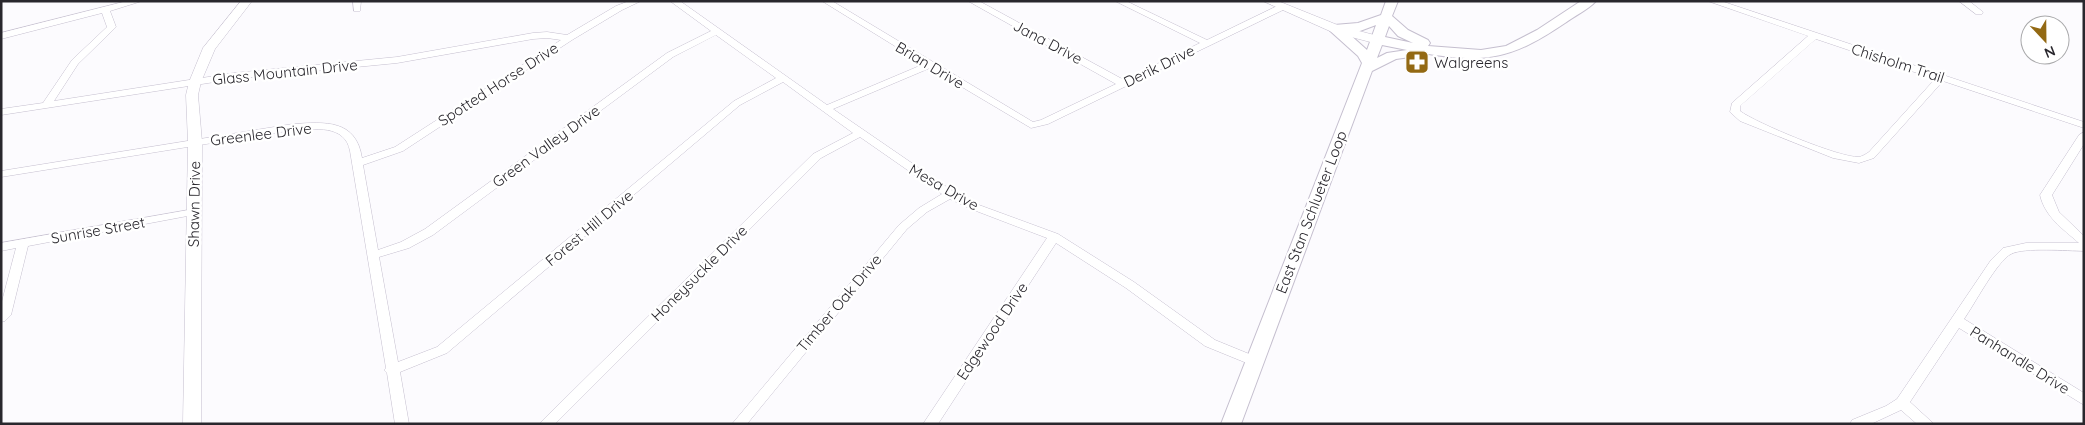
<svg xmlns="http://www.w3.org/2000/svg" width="2085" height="425" font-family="Quicksand,sans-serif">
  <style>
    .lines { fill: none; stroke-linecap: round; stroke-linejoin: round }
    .minor-casing { stroke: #c5bfcf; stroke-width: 1 }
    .tertiary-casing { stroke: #c5bfcf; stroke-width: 1 }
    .secondary-casing { stroke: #c5bfcf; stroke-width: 2 }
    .minor { fill: #fff; fill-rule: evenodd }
    .tertiary { fill: #fff; fill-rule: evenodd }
    .secondary { fill: #fff; fill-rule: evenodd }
    .labels { text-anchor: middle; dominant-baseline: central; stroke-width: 5; stroke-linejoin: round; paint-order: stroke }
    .street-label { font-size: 15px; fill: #29272d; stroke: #fff }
    .poi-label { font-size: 15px; fill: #29272d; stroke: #fff; text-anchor: start }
  </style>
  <rect width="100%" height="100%" fill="#fcfbfe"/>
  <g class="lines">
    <g class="minor-casing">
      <g id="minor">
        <path d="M127,1H142L110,11L116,27L78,64L54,101L234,73L397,57L533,33L547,32L567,35L616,6L629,1H641L622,10L572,40L403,151L363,165L378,250L401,242L425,229L667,53L711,31L670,1H680L827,105L924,64L822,1H832L1033,122L1041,120L1116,84L968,1H979L1124,80L1200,43L1115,1H1126L1207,40L1279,5H1285V9L1048,124L1031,128L930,68L833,109L954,192L979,205L1058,234L1134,282L1215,340L1259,358L1261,361L1259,364L1254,366L1205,346L1126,288L1056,243L938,424H923L1047,238L971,209L950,199L927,212L907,229L747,424H732L899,225L919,208L942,194L860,137L821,158L555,424H539L813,154L853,133L783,82L740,105L447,353L400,372L409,424H395L387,373L384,370L386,368L350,151C345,124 314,129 293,130L1,177V171L293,124C325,122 356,119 362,158L395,147L561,40L547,38L533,39L397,63L234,79L1,115V109L43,103L72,60L107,27L102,13L1,39V33ZM716,35L776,78L734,101L437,347L398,362L379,257L409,248L433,235L673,57Z"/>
        <path d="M353,1H361L360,11H354Z"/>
        <path d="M1708,1H1721L2084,122V128L1943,81L1874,158L1859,163L1833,158L1740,121L1730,112L1732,103L1808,36ZM1816,39L1935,79L1869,152C1866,154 1863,156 1859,157C1840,158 1756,123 1740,111V106Z"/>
        <path d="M1959,1H1969L1983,12L1982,14H1976Z"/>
        <path d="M2084,132V144L2052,195L2059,212L2084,236V251C2068,251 2024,247 2011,254C1997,261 1974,305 1964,319L2084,393V405L1959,328L1910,402L1934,424H1917L1901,410L1871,424H1850L1852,420L1886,406L1897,399L1991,260L2003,248L2026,243H2079C2063,229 2045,217 2040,195L2079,135Z"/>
        <path d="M194,209L198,210L200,212L198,214L28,246L11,315L5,321L1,322V305L16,248L1,251V243Z"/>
      </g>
    </g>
    <g class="tertiary-casing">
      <g id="tertiary">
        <path d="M241,1H252L215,49L201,82L198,95L202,142L201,424H183L188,142L186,95L189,82L203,48Z"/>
        <path d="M1263,1H1278L1340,26L1382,37L1384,40L1378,44L1332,32Z"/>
      </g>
    </g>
    <g class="secondary-casing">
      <path id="secondary" d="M1386,1H1398L1392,16L1408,30L1428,40L1430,43L1428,46L1481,50L1506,46L1537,30L1581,1H1596C1588,10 1574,16 1565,23C1512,59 1486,64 1423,53L1417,56L1396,59L1372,71L1241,424H1221L1362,63L1358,56L1328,29L1334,25L1358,23L1381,15ZM1376,25L1367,50L1347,32L1360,31ZM1389,26L1398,36L1413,43L1385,37ZM1382,45L1407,50L1387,53L1377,58Z"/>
    </g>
    <use href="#minor" class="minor"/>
    <use href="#tertiary" class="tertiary"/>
    <use href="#secondary" class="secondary"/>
  </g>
  <defs>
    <g id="pharmacy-square" transform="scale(1.25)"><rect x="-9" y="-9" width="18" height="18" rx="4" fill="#936913" stroke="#fff"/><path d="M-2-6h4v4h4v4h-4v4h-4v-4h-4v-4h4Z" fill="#fff"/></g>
  </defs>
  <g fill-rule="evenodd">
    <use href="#pharmacy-square" x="1417" y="62"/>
  </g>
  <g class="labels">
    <g class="street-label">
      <text transform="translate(1048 42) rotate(28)">Jana Drive</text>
      <text transform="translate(1898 63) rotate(18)">Chisholm Trail</text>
      <text transform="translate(930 65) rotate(31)">Brian Drive</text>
      <text transform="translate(1159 66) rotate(-26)">Derik Drive</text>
      <text transform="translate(285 72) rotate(-6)">Glass Mountain Drive</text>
      <text transform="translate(498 84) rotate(-33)">Spotted Horse Drive</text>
      <text transform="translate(261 134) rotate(-7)">Greenlee Drive</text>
      <text transform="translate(546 146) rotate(-36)">Green Valley Drive</text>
      <text transform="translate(944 187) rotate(30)">Mesa Drive</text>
      <text transform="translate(194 204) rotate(-89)">Shawn Drive</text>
      <text transform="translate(1311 212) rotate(-69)">East Stan Schlueter Loop</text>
      <text transform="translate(589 228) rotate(-40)">Forest Hill Drive</text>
      <text transform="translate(98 230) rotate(-10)">Sunrise Street</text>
      <text transform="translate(699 273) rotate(-45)">Honeysuckle Drive</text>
      <text transform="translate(839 303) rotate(-50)">Timber Oak Drive</text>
      <text transform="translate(992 331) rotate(-56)">Edgewood Drive</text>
      <text transform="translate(2020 360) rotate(32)">Panhandle Drive</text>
    </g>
    <g class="poi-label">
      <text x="1434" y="62">Walgreens</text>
    </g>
  </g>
  <rect width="2085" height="425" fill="none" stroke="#29272d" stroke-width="5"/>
  <g transform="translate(2045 40) rotate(158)"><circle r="24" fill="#ffffff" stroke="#a9a9ab"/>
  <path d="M0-4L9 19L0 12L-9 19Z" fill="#936913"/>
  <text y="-8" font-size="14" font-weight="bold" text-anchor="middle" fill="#29272d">N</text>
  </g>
</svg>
